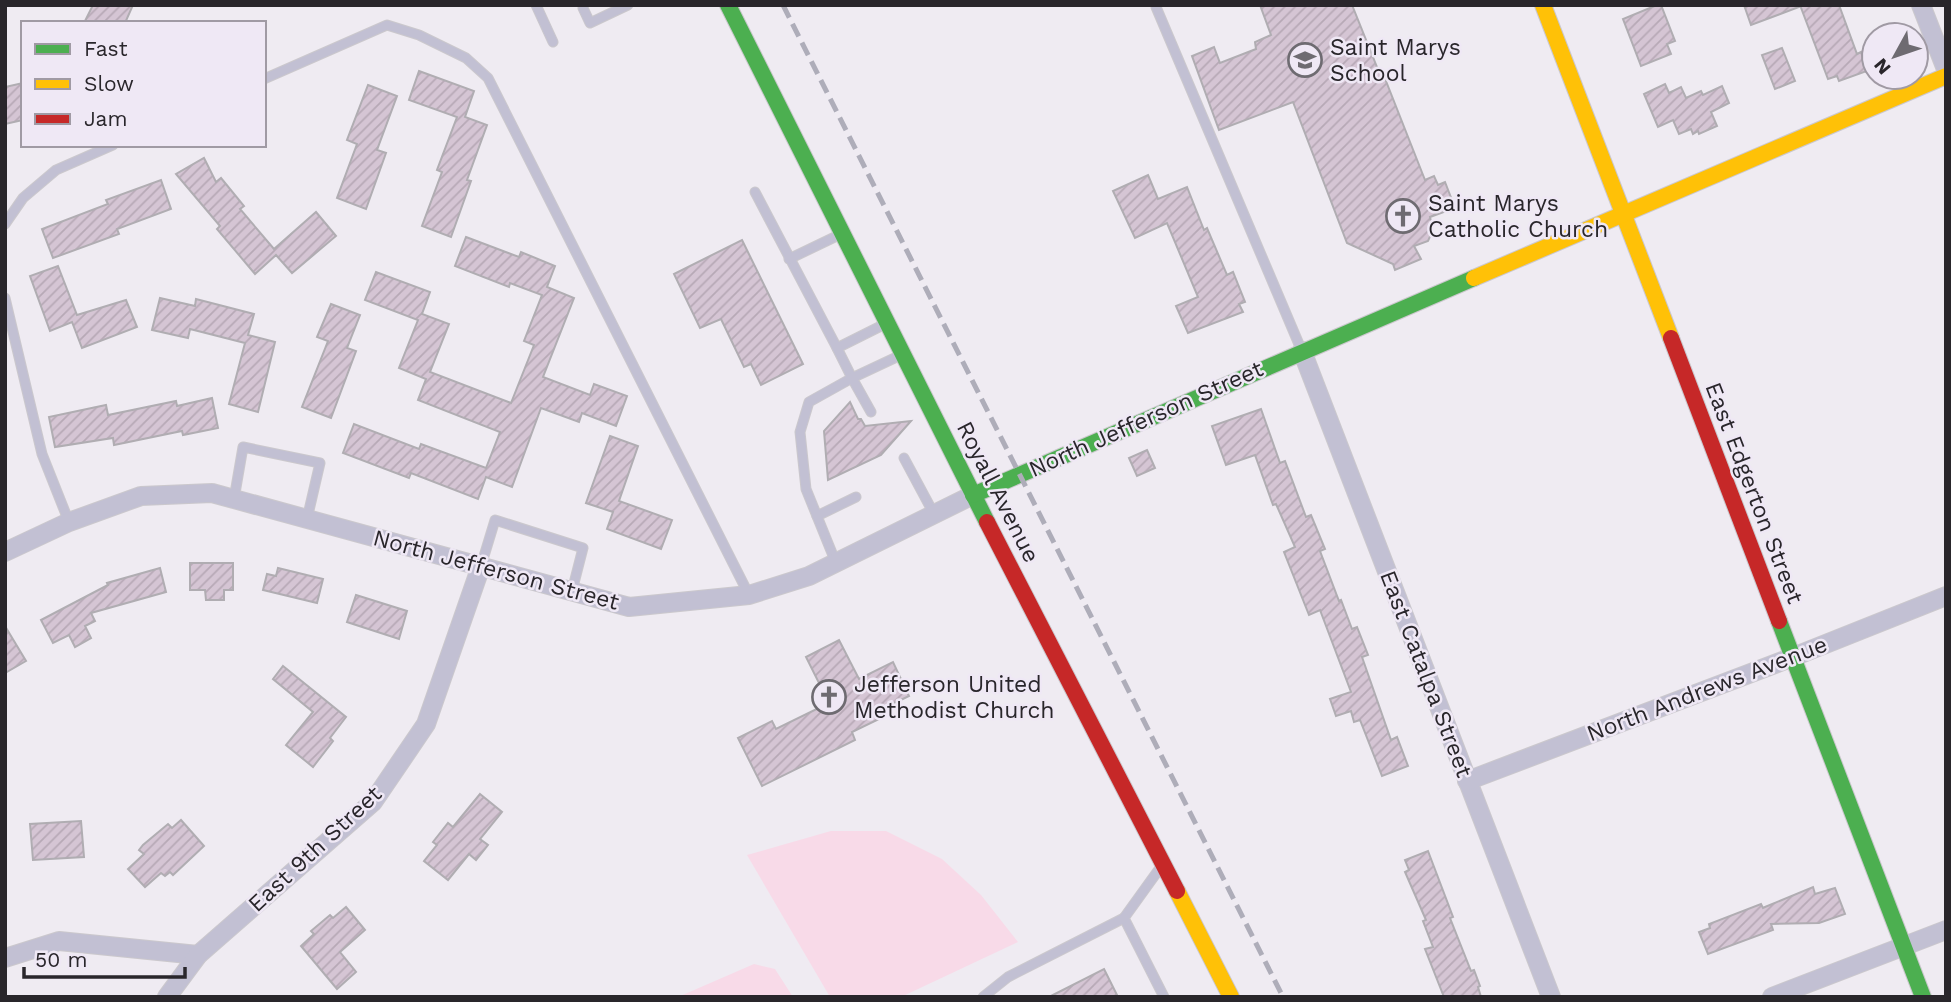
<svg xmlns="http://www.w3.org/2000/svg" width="1951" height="1002" font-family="'Work Sans',sans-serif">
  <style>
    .pitch { fill: #f8dae8 }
    .building { fill: url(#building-hatch); stroke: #b0adb2; stroke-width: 2 }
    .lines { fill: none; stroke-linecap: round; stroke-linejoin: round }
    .lane-casing { stroke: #cbc8cd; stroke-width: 11 }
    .street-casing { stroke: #cbc8cd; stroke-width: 20 }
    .fast-casing { stroke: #cbc8cd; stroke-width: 18 }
    .slow-casing { stroke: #cbc8cd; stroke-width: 18 }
    .jam-casing { stroke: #cbc8cd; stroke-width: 18 }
    .lane { stroke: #c2c0d3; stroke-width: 9 }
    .street { stroke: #c2c0d3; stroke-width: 18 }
    .fast { stroke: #4caf50; stroke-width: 16 }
    .slow { stroke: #ffc107; stroke-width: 16 }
    .jam { stroke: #c62828; stroke-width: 16 }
    .rail { stroke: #aeadb9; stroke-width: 5; stroke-dasharray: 14 7; stroke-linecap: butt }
    .labels { text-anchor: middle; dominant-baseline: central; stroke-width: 5; stroke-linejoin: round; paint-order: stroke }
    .poi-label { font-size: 23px; fill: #29262b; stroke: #efe8f5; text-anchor: start }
    .street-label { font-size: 23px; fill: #29262b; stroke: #efe8f5 }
  </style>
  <defs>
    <pattern id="building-hatch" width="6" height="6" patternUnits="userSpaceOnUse" patternTransform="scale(1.75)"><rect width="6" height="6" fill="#d5c5d4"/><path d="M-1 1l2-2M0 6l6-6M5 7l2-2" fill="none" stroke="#b7a9b6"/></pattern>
  </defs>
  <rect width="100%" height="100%" fill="#efebf2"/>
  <g class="pitch">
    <path d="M831,831H886L942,859L981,895L1018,942L901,997H830L747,855Z"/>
    <path d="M754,964L775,969L793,997H678Z"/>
  </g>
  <g class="building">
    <path d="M93,5H133L125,23H84Z"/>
    <path d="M1260,5H1352L1379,72L1382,71L1425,180L1434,176L1438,185L1445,182L1455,208L1430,217L1433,230L1428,241L1414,246L1421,259L1395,270L1393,264L1347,243L1293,102L1219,130L1192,56L1214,47L1220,63L1256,49L1255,42L1271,35Z"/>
    <path d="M1657,5H1661L1675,41L1667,44L1671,54L1641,66L1623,19Z"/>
    <path d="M1744,5H1798L1799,7L1751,25Z"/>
    <path d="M1800,5H1839L1857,54L1861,52L1867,71L1839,81L1837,76L1828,79Z"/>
    <path d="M1782,48L1795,81L1775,89L1762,55Z"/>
    <path d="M419,71L474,91L465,117L487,125L467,180L471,181L451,237L422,226L442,172L437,170L457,117L409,100Z"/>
    <path d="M23,83V120L5,124V87Z"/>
    <path d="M1665,84L1669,93L1681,87L1686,98L1701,91L1703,95L1722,86L1729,103L1711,112L1717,126L1699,134L1698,131L1693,134L1691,129L1679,134L1673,120L1658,127L1644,94Z"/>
    <path d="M368,85L397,96L377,150L386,153L366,209L337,198L357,144L347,140Z"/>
    <path d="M204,158L216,182L221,178L244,206L240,209L274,249L316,212L336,236L292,273L276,255L255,274L217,229L220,226L176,174Z"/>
    <path d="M1148,175L1158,199L1187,187L1204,230L1207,228L1227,275L1233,272L1245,302L1239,304L1243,312L1188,333L1176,306L1198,297L1167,223L1135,238L1113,191Z"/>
    <path d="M161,180L171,209L117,229L119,234L53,258L42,229L108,204L106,200Z"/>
    <path d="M466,237L519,257L521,252L555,266L547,287L574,298L543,377L590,395L594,384L627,396L616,426L582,413L579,422L541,408L512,487L486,477L478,499L411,473L409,478L343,453L354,424L419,449L421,444L486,468L500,432L418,400L426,379L399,368L418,320L365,300L376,272L430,292L422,314L449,324L430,372L511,403L534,345L524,341L542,295L510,283L509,287L455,266Z"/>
    <path d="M742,240L803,364L761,385L751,364L744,367L721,319L700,328L674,274Z"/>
    <path d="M58,266L77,315L126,300L137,327L82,348L72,322L50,331L30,276Z"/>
    <path d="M160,298L195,306L196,299L254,314L248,335L275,342L258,412L229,404L245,343L190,329L188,338L152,330Z"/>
    <path d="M331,304L360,315L347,348L356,351L331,418L302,407L328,341L317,337Z"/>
    <path d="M212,398L218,428L183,435L182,431L114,445L113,438L55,447L49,417L106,405L108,415L176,401L177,406Z"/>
    <path d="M850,402L858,419H861L865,426L911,421L881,455L828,480L824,431Z"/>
    <path d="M1261,409L1280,463L1285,461L1306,517L1311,515L1325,549L1320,551L1339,601L1341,600L1352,629L1357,627L1368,655L1362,657L1391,740L1397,737L1408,766L1382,776L1360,720L1354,722L1351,711L1336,716L1330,699L1351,692L1320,610L1309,615L1284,552L1295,547L1276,504L1273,505L1255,455L1226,465L1212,426Z"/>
    <path d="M610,436L638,446L619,501L672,520L661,549L607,529L613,512L586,503Z"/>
    <path d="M1147,450L1155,468L1137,476L1129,458Z"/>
    <path d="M190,563H233V590H224V600H206L205,590H190Z"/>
    <path d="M160,568L166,592L91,613L95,621L85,626L91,638L75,647L69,635L53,643L41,620L108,585L107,583Z"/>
    <path d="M278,568L323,579L317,603L263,590L267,574L276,576Z"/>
    <path d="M356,595L407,611L399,639L347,622Z"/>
    <path d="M5,626L26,661L5,673Z"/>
    <path d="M839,640L859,679L893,662L909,696L876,712L879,719L852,732L855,740L762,786L738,738L772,721L776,729L829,703L806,657Z"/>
    <path d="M283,666L346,717L330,738L333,741L313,767L286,745L313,712L273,679Z"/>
    <path d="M480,794L502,812L480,839L488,845L476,860L469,854L448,880L424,861L437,845L433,842L448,823L453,827Z"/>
    <path d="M181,820L204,846L173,875L170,872L165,876L161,873L145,887L128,869L144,854L139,850L143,845L168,824L172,828Z"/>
    <path d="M81,821L84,857L33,860L30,824Z"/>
    <path d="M1428,851L1453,917L1450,918L1471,971L1474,970L1480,986L1478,987L1481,997H1444L1425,949L1433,947L1423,921L1426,920L1405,872L1409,870L1405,860Z"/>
    <path d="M1813,887L1815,894L1835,888L1845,914L1819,923L1771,924L1773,930L1708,954L1699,932L1710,928L1709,924L1761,904L1763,908L1765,907Z"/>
    <path d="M346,907L365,930L340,952L356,972L337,989L301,946L314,934L311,931L330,915L333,918Z"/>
    <path d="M1104,969L1118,997H1049Z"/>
  </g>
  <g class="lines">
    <g class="lane-casing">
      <g id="lane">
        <path d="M536,5L553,42"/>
        <path d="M1156,7L1301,349"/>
        <path d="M583,8L590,23L628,5"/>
        <path d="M264,79L387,25L419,35L466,58L488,78L749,595"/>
        <path d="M755,192L837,348L885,324"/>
        <path d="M5,224L23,198L56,170L113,145"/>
        <path d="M789,259L841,234"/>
        <path d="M5,298L42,454L69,522"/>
        <path d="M837,348L852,378L901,355"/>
        <path d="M904,458L934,514"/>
        <path d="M234,499L243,447L320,463L307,519"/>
        <path d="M817,516L856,497"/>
        <path d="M836,563L806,489L800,432L809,402L852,378L871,412"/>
        <path d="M481,566L495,520L583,548L572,591"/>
        <path d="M1160,868L1124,918L1164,997"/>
        <path d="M983,997L1008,977L1124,918"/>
      </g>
    </g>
    <g class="street-casing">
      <g id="street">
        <path d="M1921,5L1946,69"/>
        <path d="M1302,351L1551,997"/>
        <path d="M5,552L69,522L141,496L212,493L629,607L749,595L809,576L973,495"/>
        <path d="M1467,781L1793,657L1946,596"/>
        <path d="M5,958L59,941L198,955"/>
        <path d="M167,997L198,955L373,802L426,724L481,566"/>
        <path d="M1772,997L1946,930"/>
      </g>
    </g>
    <g class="fast-casing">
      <g id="fast">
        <path d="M728,5L987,522"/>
        <path d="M973,495L1474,278"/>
        <path d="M1779,621L1923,997"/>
      </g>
    </g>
    <g class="slow-casing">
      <g id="slow">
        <path d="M1543,5L1671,338"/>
        <path d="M1474,278L1946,76"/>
        <path d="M1177,891L1231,997"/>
      </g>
    </g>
    <g class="jam-casing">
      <g id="jam">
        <path d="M1671,338L1779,621"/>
        <path d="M987,522L1177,891"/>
      </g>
    </g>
    <use href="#lane" class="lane"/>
    <use href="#street" class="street"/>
    <use href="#fast" class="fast"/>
    <use href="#slow" class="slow"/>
    <use href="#jam" class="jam"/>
    <path class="rail" d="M783,5L1283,997"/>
  </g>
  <defs>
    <g id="school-ring" transform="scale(1.75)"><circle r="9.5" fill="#efe8f5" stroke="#6e6b71" stroke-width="1.5"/><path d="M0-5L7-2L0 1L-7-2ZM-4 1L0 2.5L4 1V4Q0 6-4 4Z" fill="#6e6b71"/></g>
    <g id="church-ring" transform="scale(1.75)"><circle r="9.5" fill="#efe8f5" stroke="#6e6b71" stroke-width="1.5"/><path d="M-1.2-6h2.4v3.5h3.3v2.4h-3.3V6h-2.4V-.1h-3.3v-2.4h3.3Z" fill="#6e6b71"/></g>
  </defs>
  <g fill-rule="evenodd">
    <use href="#school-ring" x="1305" y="60"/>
    <use href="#church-ring" x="1403" y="216"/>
    <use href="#church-ring" x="829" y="697"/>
  </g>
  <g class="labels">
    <g class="poi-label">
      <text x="1330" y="47">Saint Marys<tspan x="1330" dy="26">School</tspan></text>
      <text x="1428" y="203">Saint Marys<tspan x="1428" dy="26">Catholic Church</tspan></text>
      <text x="854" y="684">Jefferson United<tspan x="854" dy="26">Methodist Church</tspan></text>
    </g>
    <g class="street-label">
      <text transform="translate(1146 419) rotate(-24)">North Jefferson Street</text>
      <text transform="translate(998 492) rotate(63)">Royall Avenue</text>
      <text transform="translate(1754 493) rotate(69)">East Edgerton Street</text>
      <text transform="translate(496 570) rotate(15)">North Jefferson Street</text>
      <text transform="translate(1426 674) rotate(69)">East Catalpa Street</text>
      <text transform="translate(1707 689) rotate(-21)">North Andrews Avenue</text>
      <text transform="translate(315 849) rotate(-43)">East 9th Street</text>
    </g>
  </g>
  <rect width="1951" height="1002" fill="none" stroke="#29262b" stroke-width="14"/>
  <rect x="21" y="21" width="245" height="126" fill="#efe8f5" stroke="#a09aa4" stroke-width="2"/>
  <rect x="35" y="44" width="35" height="10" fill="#4caf50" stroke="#a09aa4" stroke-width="2"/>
  <text x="84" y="56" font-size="21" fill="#29262b">Fast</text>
  <rect x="35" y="79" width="35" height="10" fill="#ffc107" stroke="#a09aa4" stroke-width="2"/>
  <text x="84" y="91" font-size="21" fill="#29262b">Slow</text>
  <rect x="35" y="114" width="35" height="10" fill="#c62828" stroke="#a09aa4" stroke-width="2"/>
  <text x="84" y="126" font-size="21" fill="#29262b">Jam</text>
  <g transform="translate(1895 56) rotate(230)"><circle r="33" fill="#efe8f5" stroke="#a09aa4" stroke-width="2"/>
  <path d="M0-5L12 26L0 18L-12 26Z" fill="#6e6b71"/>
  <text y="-10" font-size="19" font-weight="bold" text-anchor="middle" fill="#29262b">N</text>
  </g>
  <path d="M24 967v10h161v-10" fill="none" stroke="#29262b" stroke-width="3.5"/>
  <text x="35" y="967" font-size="21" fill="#29262b" stroke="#efe8f5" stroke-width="5" paint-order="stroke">50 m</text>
</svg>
